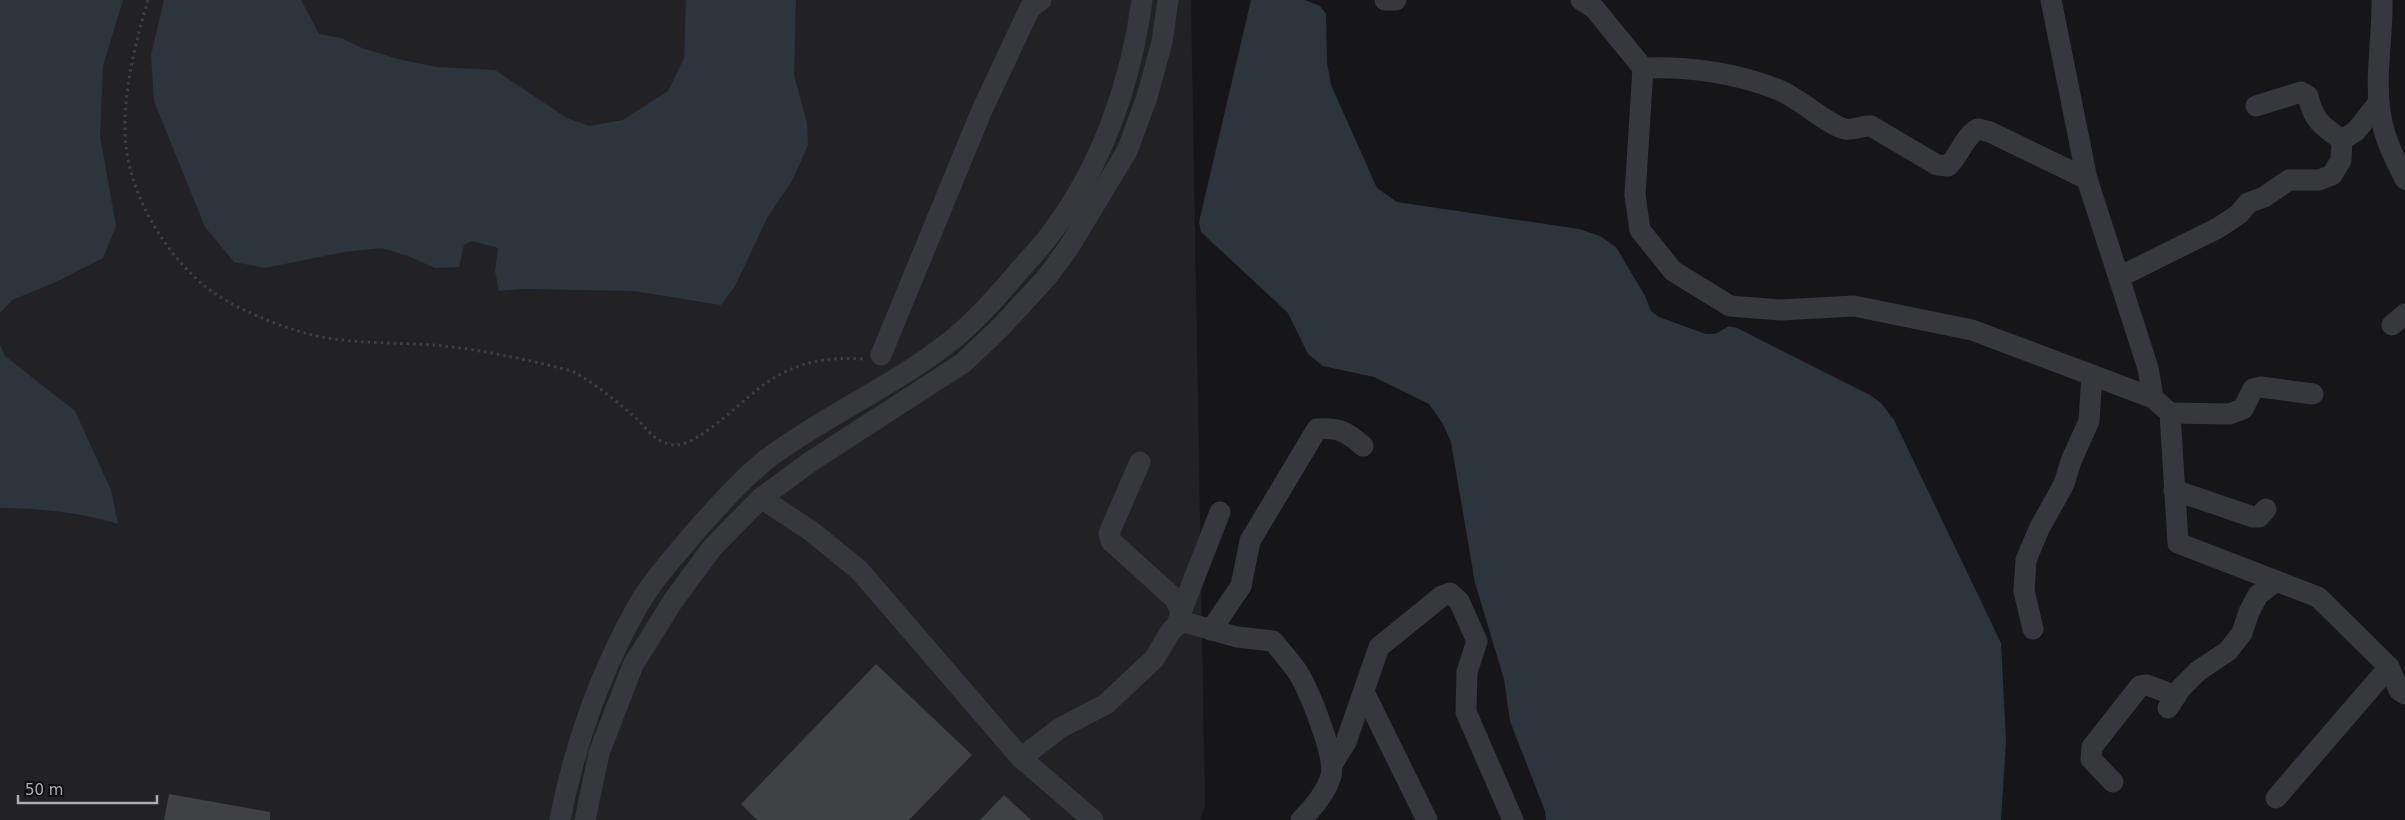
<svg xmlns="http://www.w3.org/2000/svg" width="2405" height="820" font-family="'DejaVu Sans',sans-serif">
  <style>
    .built { fill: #222225 }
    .water { fill: #2c353c }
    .building { fill: #404145 }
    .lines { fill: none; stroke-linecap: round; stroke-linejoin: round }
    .path { stroke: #3d3f44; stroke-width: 3; stroke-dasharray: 2.5 4; stroke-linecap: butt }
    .minor { stroke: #37383d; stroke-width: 21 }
  </style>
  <rect width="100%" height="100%" fill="#161618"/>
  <path class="built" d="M0,0H1191L1205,806L1200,820H0Z"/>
  <g class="water">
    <path d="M0,0H123L103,66L100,136L116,226L103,258L56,282L12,300L0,313Z"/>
    <path d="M164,0H301L319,34L341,38L362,48L398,59L436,67L495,70L567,118L589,126L623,120L668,91L684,58L686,0H796L794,75L807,123L808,145L792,181L767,218L735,286L721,305L634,291L523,289L499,291L495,271L498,248L472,241L464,245L459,267L435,268L408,256L382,248L344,252L265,268L234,262L205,227L154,101L151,55Z"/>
    <path d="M1251,0H1305L1320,6L1326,14L1327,63L1331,85L1377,188L1397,202L1579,229L1600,236L1616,247L1645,296L1651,311L1659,317L1706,334H1715L1729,326L1737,328L1870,395L1881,403L1894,420L2001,643L2006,742L2001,820H1546L1545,811L1510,721L1504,679L1475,583L1451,442L1443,424L1429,404L1374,377L1323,366L1308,354L1288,313L1201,232L1199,222Z"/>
    <path d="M0,345L5,356L75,411L111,490L118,524C80,512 39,508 0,508Z"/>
  </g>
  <g class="building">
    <path d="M876,664L972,755L909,820H757L741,804Z"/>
    <path d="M169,794L270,812V820H164Z"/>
    <path d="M1004,795L1031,820H980Z"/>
  </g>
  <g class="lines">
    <path class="path" d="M148,0C136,40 126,81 125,123C123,182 157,244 201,283C227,305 266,321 298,331C344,346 396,341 444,346C482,350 519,358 556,367C563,369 570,370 576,373C598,386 619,403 638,420C644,426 650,434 657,439C663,442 669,445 676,445C700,445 747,395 769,381C800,361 827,357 863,359"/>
    <g class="minor">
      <path d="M1385,0H1396"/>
      <path d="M1581,0L1594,8L1643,68L1635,195L1640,230L1673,271L1730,306L1781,310L1854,306L1972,330L2153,398"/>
      <path d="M2051,0L2087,179L2148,368L2153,398L2170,413L2178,543L2318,597L2389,667L2399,690L2405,694"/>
      <path d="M2382,0C2383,40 2373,82 2382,122C2386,142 2396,161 2405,179"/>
      <path d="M1643,68C1688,66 1737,73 1779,90C1799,98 1828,125 1845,129C1854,131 1862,125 1871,126L1937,165L1948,166C1960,155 1964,136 1978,129L1990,132L2087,179"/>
      <path d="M2256,106L2301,92L2308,96C2313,120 2322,126 2342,140"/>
      <path d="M2119,277L2218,228L2239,214L2248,203L2264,197L2289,180H2319L2332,175L2341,160L2342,140L2356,131L2379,102"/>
      <path d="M2392,325L2405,314"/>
      <path d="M881,355L982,110L1030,8L1041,0"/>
      <path d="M2170,413L2229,414L2243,409L2253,389L2261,387L2313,394"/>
      <path d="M1140,462L1109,533L1111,541L1175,599L1181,612L1177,625"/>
      <path d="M2174,490L2253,517H2259L2266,509"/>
      <path d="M761,498L811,531L859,570L1021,758L1093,820"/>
      <path d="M1181,612L1220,512"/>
      <path d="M2033,629L2024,591L2026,560L2039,529L2064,484L2071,461L2089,421L2092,375"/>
      <path d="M1211,630L1241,586L1250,541L1317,429C1339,427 1347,432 1363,446"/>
      <path d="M1364,692L1427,820"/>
      <path d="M2168,708L2181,688L2198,671L2228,651L2242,633L2249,612L2258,595L2276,581"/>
      <path d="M1021,758L1060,728L1106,704L1154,659L1171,631L1177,625L1184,622L1237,637L1273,641C1281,651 1290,661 1297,671C1308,688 1337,758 1331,776C1326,793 1313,808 1301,820"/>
      <path d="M1333,763L1346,742L1379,647L1442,596L1450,593L1459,601L1477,641L1467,672L1466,712L1513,820"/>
      <path d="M2113,782L2091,759L2092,747L2140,686L2147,685L2176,696"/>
      <path d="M2276,798L2389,667"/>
      <path d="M560,820C574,747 600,674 636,609C652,580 679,551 700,526C721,503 743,478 767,459C824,416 892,387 948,343C974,323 997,297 1018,272C1029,259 1042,246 1052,232C1102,166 1131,82 1142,0"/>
      <path d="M585,820L599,753L633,665L673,601L712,548L761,498L810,462L963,363L1000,328L1047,277L1069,247L1127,151L1147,97L1162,42L1168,0"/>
    </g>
  </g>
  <path d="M18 795v8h139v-8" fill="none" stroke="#a8adb8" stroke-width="2.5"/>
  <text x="25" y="795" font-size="15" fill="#a8adb8" stroke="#111113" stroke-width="4" paint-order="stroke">50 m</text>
</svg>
